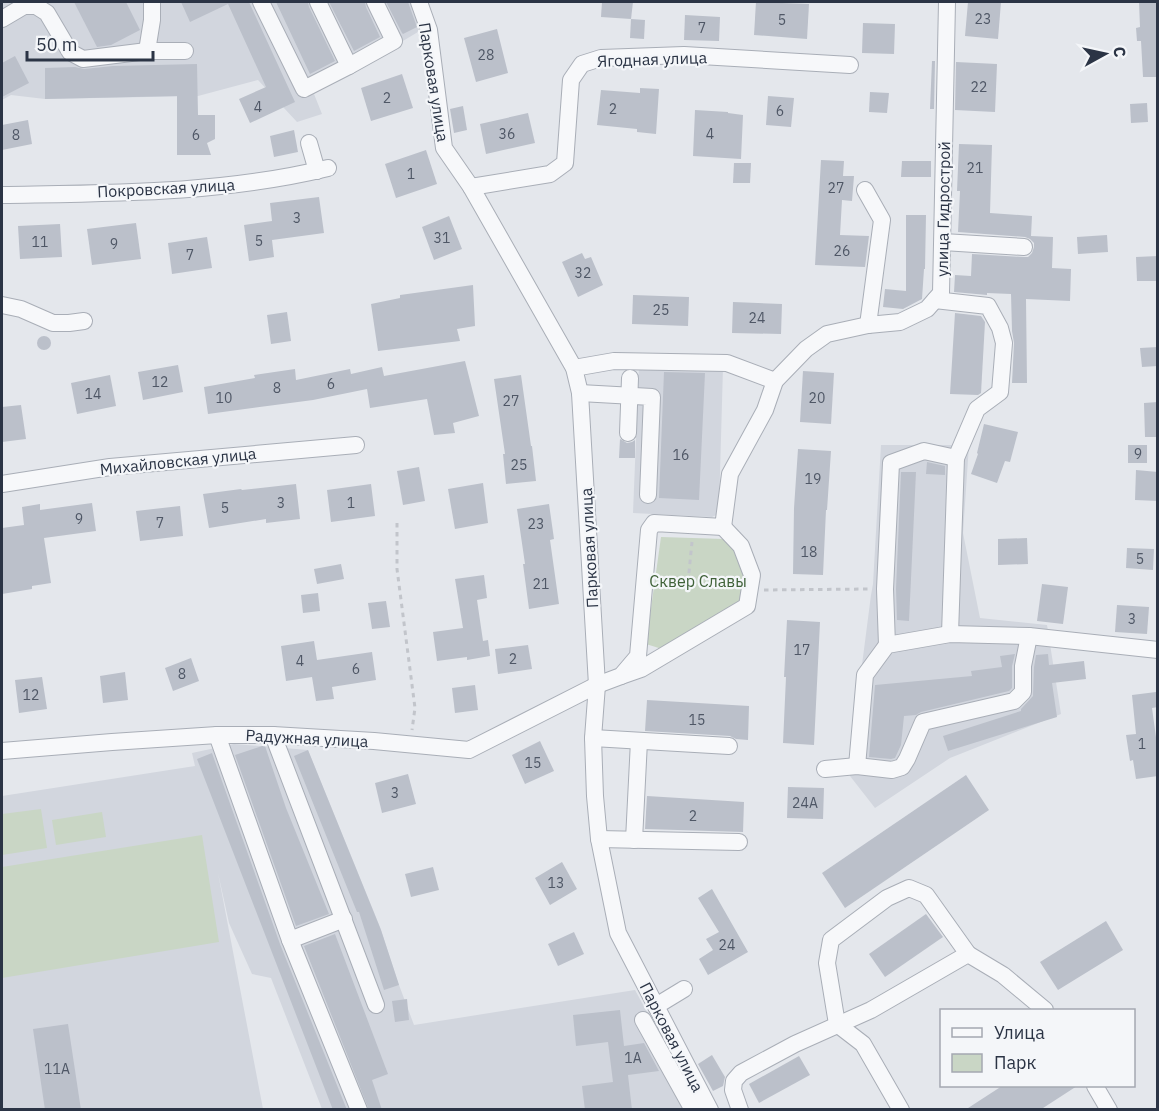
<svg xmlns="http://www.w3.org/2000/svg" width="1159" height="1111" font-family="'IBM Plex Sans',sans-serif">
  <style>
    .built { fill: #d2d6de }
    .green { fill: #c9d6c5 }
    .building { fill: #bbc0ca }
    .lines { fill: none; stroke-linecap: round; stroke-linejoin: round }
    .minor-casing { stroke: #a9aeb7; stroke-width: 18 }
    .path { stroke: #c2c5cb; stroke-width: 3; stroke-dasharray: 4.5 4.5; stroke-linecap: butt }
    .minor { stroke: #f7f8fa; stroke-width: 16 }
    .labels { text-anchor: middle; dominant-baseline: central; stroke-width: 4.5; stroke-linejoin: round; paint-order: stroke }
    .number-label { font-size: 14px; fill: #4f5766 }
    .street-label { font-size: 16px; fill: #2b3445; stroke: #f4f6f9 }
    .park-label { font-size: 16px; fill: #3f6138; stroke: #f4f6f9 }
  </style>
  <rect width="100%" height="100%" fill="#e4e7ec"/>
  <g class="built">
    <path d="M2,2H412L423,29L314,94L322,114L297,122L258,80L198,96L45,99L11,95L2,100Z"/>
    <path d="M639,365L723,367L719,509L716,515L712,517L633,513Z"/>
    <path d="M881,445H969L963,533L980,618L1047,625L1061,714L950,758L875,808L850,776V758L871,595L873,584Z"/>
    <path d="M234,744L308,750L380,927L399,985L414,1025L635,990L700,1109H322L271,978L252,974L229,923L218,873L263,1109L2,1110V796L195,766L192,753Z"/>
  </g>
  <g class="green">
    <path d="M661,537L724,539L735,548L746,577L743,603L662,649L646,644Z"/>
    <path d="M41,809L47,848L2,855V814Z"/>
    <path d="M102,812L106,837L56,845L52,820Z"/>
    <path d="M202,835L219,942L2,978V867Z"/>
  </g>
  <g class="building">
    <path d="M74,2H126L140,30L111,45L97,47Z"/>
    <path d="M181,2H249L295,102L250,123L239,99L266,87L228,4L190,22Z"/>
    <path d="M276,2H308L309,7L335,61L310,74Z"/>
    <path d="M329,2H365L366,7L380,37L354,51Z"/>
    <path d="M386,2H408L417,27L403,34L402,33Z"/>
    <path d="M602,2H633L631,19L601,17Z"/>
    <path d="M756,2L809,4L807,39L754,35Z"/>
    <path d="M968,2H1001L998,39L965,36Z"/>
    <path d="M1139,2H1158V77H1143L1141,41H1137L1136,28L1140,27Z"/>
    <path d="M685,15L720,17L719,41L684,40Z"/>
    <path d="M631,19L645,20L644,39L630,38Z"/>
    <path d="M863,23L895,24L894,54L862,53Z"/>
    <path d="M497,29L508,73L476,82L464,38Z"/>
    <path d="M15,56L29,83L2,97V63Z"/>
    <path d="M932,61H935L934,109H930Z"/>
    <path d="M956,62L997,64L995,112L955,110Z"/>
    <path d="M197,64L198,115H215V139L207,143L211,155H177V96L45,99V68L75,67L84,69L113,66Z"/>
    <path d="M402,74L413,108L371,121L361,88Z"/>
    <path d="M640,88L659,89L656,134L637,132V129L597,125L601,90L640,93Z"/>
    <path d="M870,92L889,93L887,113L869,112Z"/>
    <path d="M768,96L794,98L791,127L766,125Z"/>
    <path d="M1147,103L1148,122L1131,123L1130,104Z"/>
    <path d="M463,106L467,130L454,133L450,109Z"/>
    <path d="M695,110L728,112V113L743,115L741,159L693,156Z"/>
    <path d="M528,113L535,143L486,154L480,124Z"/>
    <path d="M28,120L32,144L2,150V125Z"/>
    <path d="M294,130L298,152L274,157L270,136Z"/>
    <path d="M959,144L992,145L990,213L1032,216L1031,236L1053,237L1052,268L1071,269L1070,301L1026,299L1027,383H1012L1014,343L1012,331L1011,294L987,293V295L954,292L955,275L971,276L972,254L1024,257H1028L1032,253L1034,247V243L1030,239L1025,237L958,232L960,191H957Z"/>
    <path d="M426,150L437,184L396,198L385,164Z"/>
    <path d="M821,160L844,161L843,176H854L852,201L842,200L840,235L869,236L865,267L815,265Z"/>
    <path d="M902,161H931V177H901Z"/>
    <path d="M734,163H751L750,183H733Z"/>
    <path d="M319,197L324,233L272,240L274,257L249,261L244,225L272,221L270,203Z"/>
    <path d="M906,215H926L925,269H924L922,299L903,309L883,307L885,289L906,291Z"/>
    <path d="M449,216L462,249L434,260L422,227Z"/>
    <path d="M136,223L141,259L92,265L87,229Z"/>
    <path d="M60,224L62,257L20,259L18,226Z"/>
    <path d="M1107,235L1108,252L1078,254L1077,237Z"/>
    <path d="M207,237L212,268L172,274L168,243Z"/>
    <path d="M582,253L585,259L591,257L603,285L578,297L562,262Z"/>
    <path d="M1158,256V281H1137L1136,257Z"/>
    <path d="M473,285L475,326L457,329L460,341L378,351L371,304L400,298V295Z"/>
    <path d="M633,295L689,297L688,326L632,324Z"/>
    <path d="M733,302L782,304L781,334L732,333Z"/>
    <path d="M287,312L291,341L271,344L267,315Z"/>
    <path d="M955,313L981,316L985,322L981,393L978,395L950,394Z"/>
    <circle cx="44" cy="343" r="7"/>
    <path d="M1158,347V366L1142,367L1140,348Z"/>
    <path d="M465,361L479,416L453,423L455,433L434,435L427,399L370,408L367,389L313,400L208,414L204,387L255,378L254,375L295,369L296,380L350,369L351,374L382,367L384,376Z"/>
    <path d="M178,365L183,392L143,400L138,372Z"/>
    <path d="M803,371L834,373L831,424L800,422Z"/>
    <path d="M664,372L705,373L699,500L659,498Z"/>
    <path d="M110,375L116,406L77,414L71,383Z"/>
    <path d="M521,375L531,446H532L536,481L506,484L503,454H505L494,379Z"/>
    <path d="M1158,402V437H1145L1144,403Z"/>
    <path d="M21,405L26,439L2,442V407Z"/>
    <path d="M984,424L1018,432L1010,462L1005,461L997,483L971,474L978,454L977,453Z"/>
    <path d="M620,439L627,443L632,442L635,440V458H619Z"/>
    <rect x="1128" y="445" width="19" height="18"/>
    <path d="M798,449L831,451L827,510H826L823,575L793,574L794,508Z"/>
    <path d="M927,462L945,466V475L926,474Z"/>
    <path d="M419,467L425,501L403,505L397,471Z"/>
    <path d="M1136,470L1158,472V501L1135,500Z"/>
    <path d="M901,472H916L909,621L897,620L896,589Z"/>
    <path d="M483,483L488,523L455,529L448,489Z"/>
    <path d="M296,484L300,519L266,523V519L209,528L203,494L241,489L242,490Z"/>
    <path d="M371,484L375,516L331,522L327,490Z"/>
    <path d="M92,503L96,531L44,538L51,583L32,586V589L2,594V528L24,525L22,507L40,504V510Z"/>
    <path d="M549,504L554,539L550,540L559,604L529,609L523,564H525L517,509Z"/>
    <path d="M180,506L183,536L140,541L136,511Z"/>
    <path d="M1027,538L1028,564L998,565V539Z"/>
    <path d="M1127,548L1154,549L1153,570L1126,568Z"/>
    <path d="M341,564L344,579L317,584L314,569Z"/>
    <path d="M484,575L487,598L477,600L483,641L488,640L490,656L467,660V657L437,661L433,632L463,628L455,579Z"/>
    <path d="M1042,584L1068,587L1063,624L1037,621Z"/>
    <path d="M318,593L320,611L303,613L301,595Z"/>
    <path d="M386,601L390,627L372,629L368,603Z"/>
    <path d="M1117,605L1149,607L1147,634L1115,632Z"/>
    <path d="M787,620L820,622L814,745L783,743L786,677H784Z"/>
    <path d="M314,641L317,660L372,652L376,680L332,687L334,699L316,701L312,677L286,681L281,646Z"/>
    <path d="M528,645L532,669L498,674L495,649Z"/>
    <path d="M1015,654L1012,666V688L1009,691L921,712L916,715L904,716L901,745L895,758L891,759L869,757L875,685L972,676L971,671L1002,667L1000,656Z"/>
    <path d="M1048,654L1049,665L1084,661L1086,679L1052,683L1057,717L948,751L943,736L1021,711V709L1033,696L1034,667L1036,655Z"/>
    <path d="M191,658L199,681L173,691L165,668Z"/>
    <path d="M125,672L128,700L103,703L100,676Z"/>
    <path d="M42,677L47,709L19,713L15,680Z"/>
    <path d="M475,685L478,710L455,713L452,688Z"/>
    <path d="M1156,692L1158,707L1152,708L1158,752V776L1136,779L1133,760L1130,761L1126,735L1136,734L1132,695Z"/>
    <path d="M647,700L749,706L748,740L736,739L730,736L645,731Z"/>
    <path d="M540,741L554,771L525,784L512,755Z"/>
    <path d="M262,746H265L286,808L329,914L296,926L235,755Z"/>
    <path d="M308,750L381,930L399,985L384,990L359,912H357L294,756Z"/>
    <path d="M212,753L280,944L347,1110H333L197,759Z"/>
    <path d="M408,774L416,804L382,813L375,783Z"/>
    <path d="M966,775L989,810L845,908L822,873Z"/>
    <path d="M788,787L824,788L823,819L787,818Z"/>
    <path d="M647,796L744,802L743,832L645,829Z"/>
    <path d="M562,862L577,889L550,905L535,878Z"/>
    <path d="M433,867L439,890L411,897L405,874Z"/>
    <path d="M712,889L748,952L708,975L699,959L713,950L706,939L719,932L698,898Z"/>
    <path d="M926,914L943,937L885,977L869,954Z"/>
    <path d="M1106,921L1123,950L1058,990L1040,962Z"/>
    <path d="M574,932L584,954L558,966L548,944Z"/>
    <path d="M335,934L388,1074L372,1080L382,1110H369L304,946Z"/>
    <path d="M407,999L409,1020L395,1022L392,1001Z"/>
    <path d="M620,1010L624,1046L644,1043L659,1071L628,1075L632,1110H585L582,1086L613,1082L608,1042L576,1046L573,1015Z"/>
    <path d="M68,1024L81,1110H45L33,1029Z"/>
    <path d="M712,1055L725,1077L723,1086L713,1091L698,1064Z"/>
    <path d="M799,1056L810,1075L759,1103L749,1084Z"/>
    <path d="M1002,1086H1077L1040,1110H965Z"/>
  </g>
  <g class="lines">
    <g class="minor-casing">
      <g id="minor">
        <path d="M261,2L304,89L349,66L394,41L375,2"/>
        <path d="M318,2L349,66"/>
        <path d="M419,2L429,30L444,148L471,187L574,368L580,393L597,685L593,738L595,796L599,839L618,933L710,1110"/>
        <path d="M2,19L24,6H36L47,13L70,52L83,59L147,51H185"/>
        <path d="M147,51L152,20V2"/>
        <path d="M309,143L317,171"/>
        <path d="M471,187L550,174L565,163L571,80L582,64L601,58L684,55L850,65"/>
        <path d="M865,190L882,220L868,325"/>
        <path d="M2,195C111,193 221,194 328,168"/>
        <path d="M943,242L1024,247"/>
        <path d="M935,300L988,306L1000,328L1004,343L1000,392L977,409L956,458L950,634"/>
        <path d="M2,305L21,309L53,323H69L84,321"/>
        <path d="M574,368L614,361L727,363L775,381"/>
        <path d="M580,393L652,397L648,495"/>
        <path d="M628,433L630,378"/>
        <path d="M2,484L110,467L356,445"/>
        <path d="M887,645L885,589L891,463L924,451L956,458"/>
        <path d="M621,676L641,669L747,606L752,575L741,546L723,527"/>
        <path d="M217,735L290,940L359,1110"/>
        <path d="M273,735L376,1005"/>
        <path d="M593,738L729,746"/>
        <path d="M2,751L112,742L217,735H273L374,741L469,750L597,685L621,676L638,656L649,530L654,523L723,527L730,474L765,410L775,381L806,349L827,334L868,325L900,322L927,309L941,293L947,2"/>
        <path d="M857,766L865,675L887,645L950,634L1029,636L1158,650"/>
        <path d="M825,769L857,766L892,770L902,767L907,759L923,722L1014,701L1023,692V666L1029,636"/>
        <path d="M599,839L739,842"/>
        <path d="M634,840L639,741"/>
        <path d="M290,940L344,919"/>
        <path d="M656,1006L684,989"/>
        <path d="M643,1020L693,1110"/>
        <path d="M1095,1086L1109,1110"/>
        <path d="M740,1110L733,1090L734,1081L741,1073L795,1044L871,1010L968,954L1003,975L1045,1010"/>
        <path d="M901,1110L863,1044L837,1024L827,963L831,940L887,898L909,888L926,895L968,954"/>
      </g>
    </g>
    <g class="path">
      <path d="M397,523V569L415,708L412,730"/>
      <path d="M688,582L692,542"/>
      <path d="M764,590L869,589"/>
    </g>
    <use href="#minor" class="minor"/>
  </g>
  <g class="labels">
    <g class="number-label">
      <text x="983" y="19">23</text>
      <text x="782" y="20">5</text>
      <text x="702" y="28">7</text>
      <text x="486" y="55">28</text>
      <text x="979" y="87">22</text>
      <text x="387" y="98">2</text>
      <text x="258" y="107">4</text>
      <text x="613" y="109">2</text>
      <text x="780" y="111">6</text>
      <text x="507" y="134">36</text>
      <text x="710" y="134">4</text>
      <text x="16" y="135">8</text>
      <text x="196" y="135">6</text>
      <text x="975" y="168">21</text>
      <text x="411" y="174">1</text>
      <text x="836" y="188">27</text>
      <text x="297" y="218">3</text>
      <text x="442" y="238">31</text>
      <text x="259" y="241">5</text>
      <text x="40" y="242">11</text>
      <text x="114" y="244">9</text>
      <text x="842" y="251">26</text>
      <text x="190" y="255">7</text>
      <text x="583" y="273">32</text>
      <text x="661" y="310">25</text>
      <text x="757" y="318">24</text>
      <text x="160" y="382">12</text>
      <text x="331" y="384">6</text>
      <text x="277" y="388">8</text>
      <text x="93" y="394">14</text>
      <text x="224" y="398">10</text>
      <text x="817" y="398">20</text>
      <text x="511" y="401">27</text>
      <text x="1138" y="454">9</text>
      <text x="681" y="455">16</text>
      <text x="519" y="465">25</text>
      <text x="813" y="479">19</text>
      <text x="281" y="503">3</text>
      <text x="351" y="503">1</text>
      <text x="225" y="508">5</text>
      <text x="79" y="519">9</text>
      <text x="160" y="523">7</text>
      <text x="536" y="524">23</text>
      <text x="809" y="552">18</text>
      <text x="1140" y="559">5</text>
      <text x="541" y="584">21</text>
      <text x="1132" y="619">3</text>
      <text x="802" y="650">17</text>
      <text x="513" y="659">2</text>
      <text x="300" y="661">4</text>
      <text x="356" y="669">6</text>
      <text x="182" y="674">8</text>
      <text x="31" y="695">12</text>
      <text x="697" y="720">15</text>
      <text x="1142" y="744">1</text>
      <text x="533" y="763">15</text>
      <text x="395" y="793">3</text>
      <text x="805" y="803">24А</text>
      <text x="693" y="816">2</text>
      <text x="556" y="883">13</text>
      <text x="727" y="945">24</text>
      <text x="633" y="1058">1А</text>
      <text x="57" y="1069">11А</text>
    </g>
    <g class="street-label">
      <text transform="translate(652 59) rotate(-2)">Ягодная улица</text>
      <text transform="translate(434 82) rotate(81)">Парковая улица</text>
      <text transform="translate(166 188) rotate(-3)">Покровская улица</text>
      <text transform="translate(943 209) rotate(-89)">улица Гидрострой</text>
      <text transform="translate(178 461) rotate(-6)">Михайловская улица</text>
      <text transform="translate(589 548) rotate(-93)">Парковая улица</text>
      <text transform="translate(307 738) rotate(3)">Радужная улица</text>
      <text transform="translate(672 1037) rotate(63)">Парковая улица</text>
    </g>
    <g class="park-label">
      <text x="698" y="581">Сквер Славы</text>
    </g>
  </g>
  <rect width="1159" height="1111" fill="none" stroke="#2b3445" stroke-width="6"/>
  <rect x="940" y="1009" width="195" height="78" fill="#f4f6f9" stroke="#a4a8b1" stroke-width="1.5"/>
  <rect x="952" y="1028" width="30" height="9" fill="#f7f8fa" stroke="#a4a8b1" stroke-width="1.5"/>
  <text x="994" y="1039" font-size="18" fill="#2b3445">Улица</text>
  <rect x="952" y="1054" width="30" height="18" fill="#c9d6c5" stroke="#a4a8b1" stroke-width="1.5"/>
  <text x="994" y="1069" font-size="18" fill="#2b3445">Парк</text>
  <g transform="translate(1105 54) rotate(82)" stroke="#f4f6f9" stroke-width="4.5" paint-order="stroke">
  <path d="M0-4.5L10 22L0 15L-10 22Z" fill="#2b3445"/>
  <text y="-9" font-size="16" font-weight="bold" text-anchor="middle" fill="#2b3445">С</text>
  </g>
  <path d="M27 51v9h126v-9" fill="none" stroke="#2b3445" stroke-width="3"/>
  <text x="36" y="51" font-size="18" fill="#2b3445" stroke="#f4f6f9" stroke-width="4.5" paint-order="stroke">50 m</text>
</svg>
